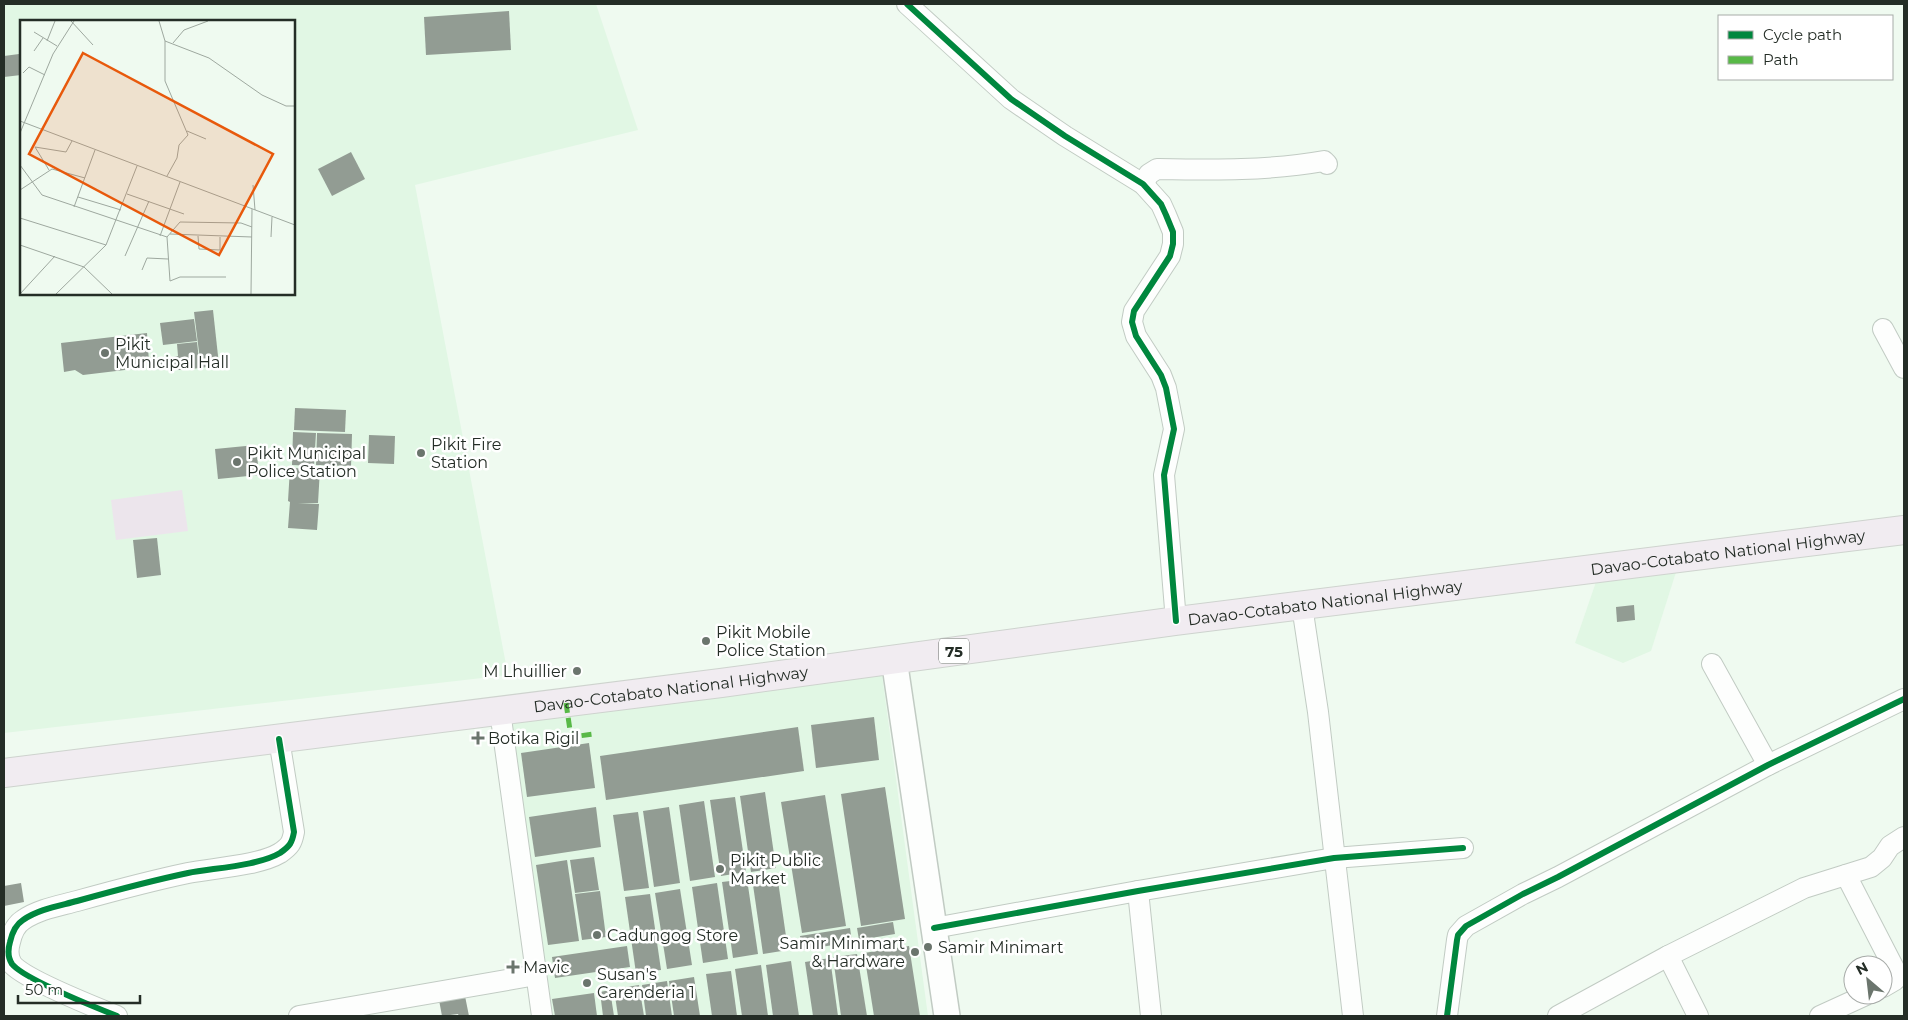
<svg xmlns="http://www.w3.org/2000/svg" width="1908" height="1020" font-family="Montserrat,sans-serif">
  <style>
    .built { fill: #e1f7e4; fill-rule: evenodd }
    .grass { fill: #ece5ec }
    .building { fill: #929c93 }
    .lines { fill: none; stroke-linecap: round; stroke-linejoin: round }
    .minor-casing { stroke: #c1cbc3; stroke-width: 22 }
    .tertiary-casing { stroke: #c1cbc3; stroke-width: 28 }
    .trunk-casing { stroke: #ced3ce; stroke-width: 30 }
    .minor { stroke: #fdfefd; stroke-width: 20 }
    .tertiary { stroke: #fdfefd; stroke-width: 25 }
    .trunk { stroke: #f1ecf1; stroke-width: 28 }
    .quiet { stroke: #58b947; stroke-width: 5; stroke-dasharray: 10 5; stroke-linecap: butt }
    .cycleway-casing { stroke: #fff; stroke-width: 9 }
    .cycleway { stroke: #00873e; stroke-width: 6 }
    .poi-dot { fill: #6b756d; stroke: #fff; stroke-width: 2 }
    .labels { text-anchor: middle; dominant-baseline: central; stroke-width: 5; stroke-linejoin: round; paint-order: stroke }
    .shield { fill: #fff; stroke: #666c67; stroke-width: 1 }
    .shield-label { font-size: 15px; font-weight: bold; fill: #242d26 }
    .poi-label { font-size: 16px; fill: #242d26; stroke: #fff; text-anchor: start }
    .street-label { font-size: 16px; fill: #242d26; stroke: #fff }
    .inset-road { fill: none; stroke: #9ea89f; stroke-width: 1 }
    .view { fill: #e8590c; fill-opacity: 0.15; stroke: #e8590c; stroke-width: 2.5 }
    .inset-edge { fill: none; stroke: #242d26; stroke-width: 2.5 }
  </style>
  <rect width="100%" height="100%" fill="#effaf0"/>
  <g class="built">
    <path d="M4,4H596L638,130L415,185L508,675L4,733ZM21,21H294V294H21Z"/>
    <path d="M1677,569L1651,651L1623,663L1575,643L1598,576Z"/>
    <path d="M882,675L928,1016H553L511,721Z"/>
  </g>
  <path class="grass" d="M182,490L188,531L116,540L111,500Z"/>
  <g class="building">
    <path d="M509,11L511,50L426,55L424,17Z"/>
    <path d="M19,54L21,75L4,77V56Z"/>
    <path d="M351,152L365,179L332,196L318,169Z"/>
    <path d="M213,310L219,365L201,368L194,312Z"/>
    <path d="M194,319L197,341L163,345L160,323Z"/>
    <path d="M147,333L149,362L139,363L133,369L83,375L75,370L64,372L61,343Z"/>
    <path d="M197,342L200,368L180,370H171V368L158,370L157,361L178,356L177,344Z"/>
    <path d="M295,408L346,410L345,432L294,430Z"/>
    <path d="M293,432L316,433L314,466L292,465Z"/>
    <path d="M317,433L352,434L351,466L316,465Z"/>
    <path d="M369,435L395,436L394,464L368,463Z"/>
    <path d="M256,445L259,475L218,479L215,449Z"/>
    <path d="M290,468L320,469L318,503H298L319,504L317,530L288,528L290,502L288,501Z"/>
    <path d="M157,538L161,575L137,578L133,540Z"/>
    <path d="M1634,605L1635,620L1617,622L1616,607Z"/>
    <path d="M874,717L879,760L816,768L811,725Z"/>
    <path d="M798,727L804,771L606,800L600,756Z"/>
    <path d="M589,743L595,788L527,797L521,753Z"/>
    <path d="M885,787L905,919L861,926L841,794Z"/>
    <path d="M765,792L776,868L751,872L740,796Z"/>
    <path d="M825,795L846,926L802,933L781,802Z"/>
    <path d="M735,797L746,872L721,876L710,800Z"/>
    <path d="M704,801L715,877L690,881L679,805Z"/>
    <path d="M596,807L601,847L535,857L529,817Z"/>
    <path d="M669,807L680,883L654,887L643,811Z"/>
    <path d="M638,812L649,888L624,891L613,815Z"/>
    <path d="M594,857L599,890L575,893L570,860Z"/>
    <path d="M567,860L579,941L548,945L536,865Z"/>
    <path d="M777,874L788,950L763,954L752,878Z"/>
    <path d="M747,879L758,954L733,958L722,882Z"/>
    <path d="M21,883L24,902L4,906V886Z"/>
    <path d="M717,883L728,959L703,963L692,887Z"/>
    <path d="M680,889L692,965L667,969L655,893Z"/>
    <path d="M600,891L606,937L582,940L575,894Z"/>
    <path d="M650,894L661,970L636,973L625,897Z"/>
    <path d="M893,922L895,934L859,940L857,928Z"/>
    <path d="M850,928L852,942L802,950L800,936Z"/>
    <path d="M627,946L630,967L555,978L552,957Z"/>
    <path d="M909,946L920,1016H874L864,953Z"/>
    <path d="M857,954L867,1016H841L833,957Z"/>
    <path d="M830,958L838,1016H813L805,962Z"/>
    <path d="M791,961L799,1016H773L766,965Z"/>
    <path d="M761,965L768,1016H742L735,969Z"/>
    <path d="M731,971L737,1016H712L706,974Z"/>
    <path d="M694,977L700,1016H674L669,981Z"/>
    <path d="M667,981L672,1016H646L642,985Z"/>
    <path d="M639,985L644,1016H618L614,989Z"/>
    <path d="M610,990L614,1016H603L600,992Z"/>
    <path d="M594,993L597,1016H555L552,999Z"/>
    <path d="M465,996L469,1016H459L458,1014L442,1016L439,1000Z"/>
  </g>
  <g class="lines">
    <g class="minor-casing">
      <g id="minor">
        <path d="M907,4L1011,99L1065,136L1143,184L1161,204L1166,215L1173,232V244L1170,256L1134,311L1132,322L1136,336L1161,375L1166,388L1174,429L1164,475L1176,621"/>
        <path d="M1143,184L1149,174L1157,169C1215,170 1267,171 1324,161L1327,164"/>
        <path d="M1883,329L1904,368"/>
        <path d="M1302,606L1318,712L1353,1016"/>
        <path d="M1712,664L1768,765"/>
        <path d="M500,711L542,1016"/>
        <path d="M1846,875L1897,974L1895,980L1883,987"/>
        <path d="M1138,891L1151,1016"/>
        <path d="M934,928L1138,891L1334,858L1463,848"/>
        <path d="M1668,956L1698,1016"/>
        <path d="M117,1016C97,1008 24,979 12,964C8,958 8,949 10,942C12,933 15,925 23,920C39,909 59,906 77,901C113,891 150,881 188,873C213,868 258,866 280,853C290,846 292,843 294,832L279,739"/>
        <path d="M299,1016L536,975"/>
        <path d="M1447,1016L1457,940L1458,935L1466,926L1523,894L1558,877L1768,765L1904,699"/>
        <path d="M1558,1016L1668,956L1804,888L1871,867L1882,858L1890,846L1904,837"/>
        <path d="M1820,1016L1866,995"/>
      </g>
    </g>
    <g class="tertiary-casing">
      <path id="tertiary" d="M894,659L947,1016"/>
    </g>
    <g class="trunk-casing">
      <g id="trunk">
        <path id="s1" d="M4,773L721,683L1176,621L1904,530"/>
      </g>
    </g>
    <use href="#minor" class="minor"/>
    <use href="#tertiary" class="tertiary"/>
    <use href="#trunk" class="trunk"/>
    <path class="quiet" d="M566,703L571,737L594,734"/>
    <g class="cycleway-casing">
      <g id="cycleway">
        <path d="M907,4L1011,99L1065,136L1143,184L1161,204L1166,215L1173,232V244L1170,256L1134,311L1132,322L1136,336L1161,375L1166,388L1174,429L1164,475L1176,621"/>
        <path d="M934,928L1138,891L1334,858L1463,848"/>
        <path d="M117,1016C97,1008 24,979 12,964C8,958 8,949 10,942C12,933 15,925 23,920C39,909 59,906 77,901C113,891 150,881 188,873C213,868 258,866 280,853C290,846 292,843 294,832L279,739"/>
        <path d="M1447,1016L1457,940L1458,935L1466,926L1523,894L1558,877L1768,765L1904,699"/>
      </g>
    </g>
    <use href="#cycleway" class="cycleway"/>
  </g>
  <g class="poi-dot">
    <circle cx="105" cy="353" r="5"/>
    <circle cx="421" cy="453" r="5"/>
    <circle cx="237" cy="462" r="5"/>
    <circle cx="706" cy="641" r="5"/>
    <circle cx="577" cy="671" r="5"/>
    <path d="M475.5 730.5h5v5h5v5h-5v5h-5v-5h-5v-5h5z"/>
    <circle cx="720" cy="869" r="5"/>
    <circle cx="597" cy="935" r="5"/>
    <circle cx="928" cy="947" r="5"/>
    <circle cx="915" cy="952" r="5"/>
    <path d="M510.5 959.5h5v5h5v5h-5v5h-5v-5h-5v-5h5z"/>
    <circle cx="587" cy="983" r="5"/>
  </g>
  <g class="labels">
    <rect class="shield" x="939" y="638.5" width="30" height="25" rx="4"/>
    <g class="shield-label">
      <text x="954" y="651">75</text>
    </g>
    <g class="poi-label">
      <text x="115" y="344">Pikit<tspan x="115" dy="18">Municipal Hall</tspan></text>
      <text x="431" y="444">Pikit Fire<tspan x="431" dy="18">Station</tspan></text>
      <text x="247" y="453">Pikit Municipal<tspan x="247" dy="18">Police Station</tspan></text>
      <text x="716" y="632">Pikit Mobile<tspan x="716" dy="18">Police Station</tspan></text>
      <text x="567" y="671" text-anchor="end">M Lhuillier</text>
      <text x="488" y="738">Botika Rigil</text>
      <text x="730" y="860">Pikit Public<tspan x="730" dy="18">Market</tspan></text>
      <text x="607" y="935">Cadungog Store</text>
      <text x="905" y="943" text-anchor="end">Samir Minimart<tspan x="905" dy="18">&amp; Hardware</tspan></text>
      <text x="938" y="947">Samir Minimart</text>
      <text x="523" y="967">Mavic</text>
      <text x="597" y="974">Susan's<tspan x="597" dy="18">Carenderia 1</tspan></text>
    </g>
    <g class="street-label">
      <text stroke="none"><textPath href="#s1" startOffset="1738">Davao-Cotabato National Highway</textPath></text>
      <text stroke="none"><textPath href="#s1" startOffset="1332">Davao-Cotabato National Highway</textPath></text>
      <text stroke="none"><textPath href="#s1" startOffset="672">Davao-Cotabato National Highway</textPath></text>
    </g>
  </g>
  <g transform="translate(20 20)">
    <rect width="275" height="275" fill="#effaf0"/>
    <path class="inset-road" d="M51,1L73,25M139,1L145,21L189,38L242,75L266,86H275M14,12L37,26M27,21L35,1M145,21V61L168,115L159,125L157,138L147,156M153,23L164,10L188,1M14,31L23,18M3,53L9,47L25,55M0,101L275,205M167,111L186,119M0,113L33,34L54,1M0,145L22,175L147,217M29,150L15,127L46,132L52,121M233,165L235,190M0,170L32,149L65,158M107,174L164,194M58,177L101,190M54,187L75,130M0,198L86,225M275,205V189M150,214L232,217M140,216L160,162M178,216L179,229L200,230V217M147,217L150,261L160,257H206M147,217L160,202L221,203L232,207M251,217L252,197M0,225L64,247L92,274M105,236L129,181M122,250L127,238L148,239M0,274L35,236M36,274L86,225L117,146M231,274L232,189"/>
    <path class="view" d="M63,33L253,134L199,235L9,134Z"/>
    <rect width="275" height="275" class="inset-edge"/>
  </g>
  <rect width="1908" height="1020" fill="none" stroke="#242d26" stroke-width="10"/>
  <rect x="1718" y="15" width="175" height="65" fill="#ffffff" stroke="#a7aba8"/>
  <rect x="1728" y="31" width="25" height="8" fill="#00873e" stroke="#a7aba8"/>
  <text x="1763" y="40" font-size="15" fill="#242d26">Cycle path</text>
  <rect x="1728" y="56" width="25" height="8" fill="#58b947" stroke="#a7aba8"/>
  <text x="1763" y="65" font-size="15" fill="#242d26">Path</text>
  <g transform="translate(1868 980) rotate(332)"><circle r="24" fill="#ffffff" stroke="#a7aba8"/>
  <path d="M0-4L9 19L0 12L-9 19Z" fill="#6b756d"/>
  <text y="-8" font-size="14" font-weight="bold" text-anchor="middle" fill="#242d26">N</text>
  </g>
  <path d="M18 995v8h122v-8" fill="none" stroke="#242d26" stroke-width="2.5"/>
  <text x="25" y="995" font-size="15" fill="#242d26" stroke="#ffffff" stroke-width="4" paint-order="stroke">50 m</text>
</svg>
